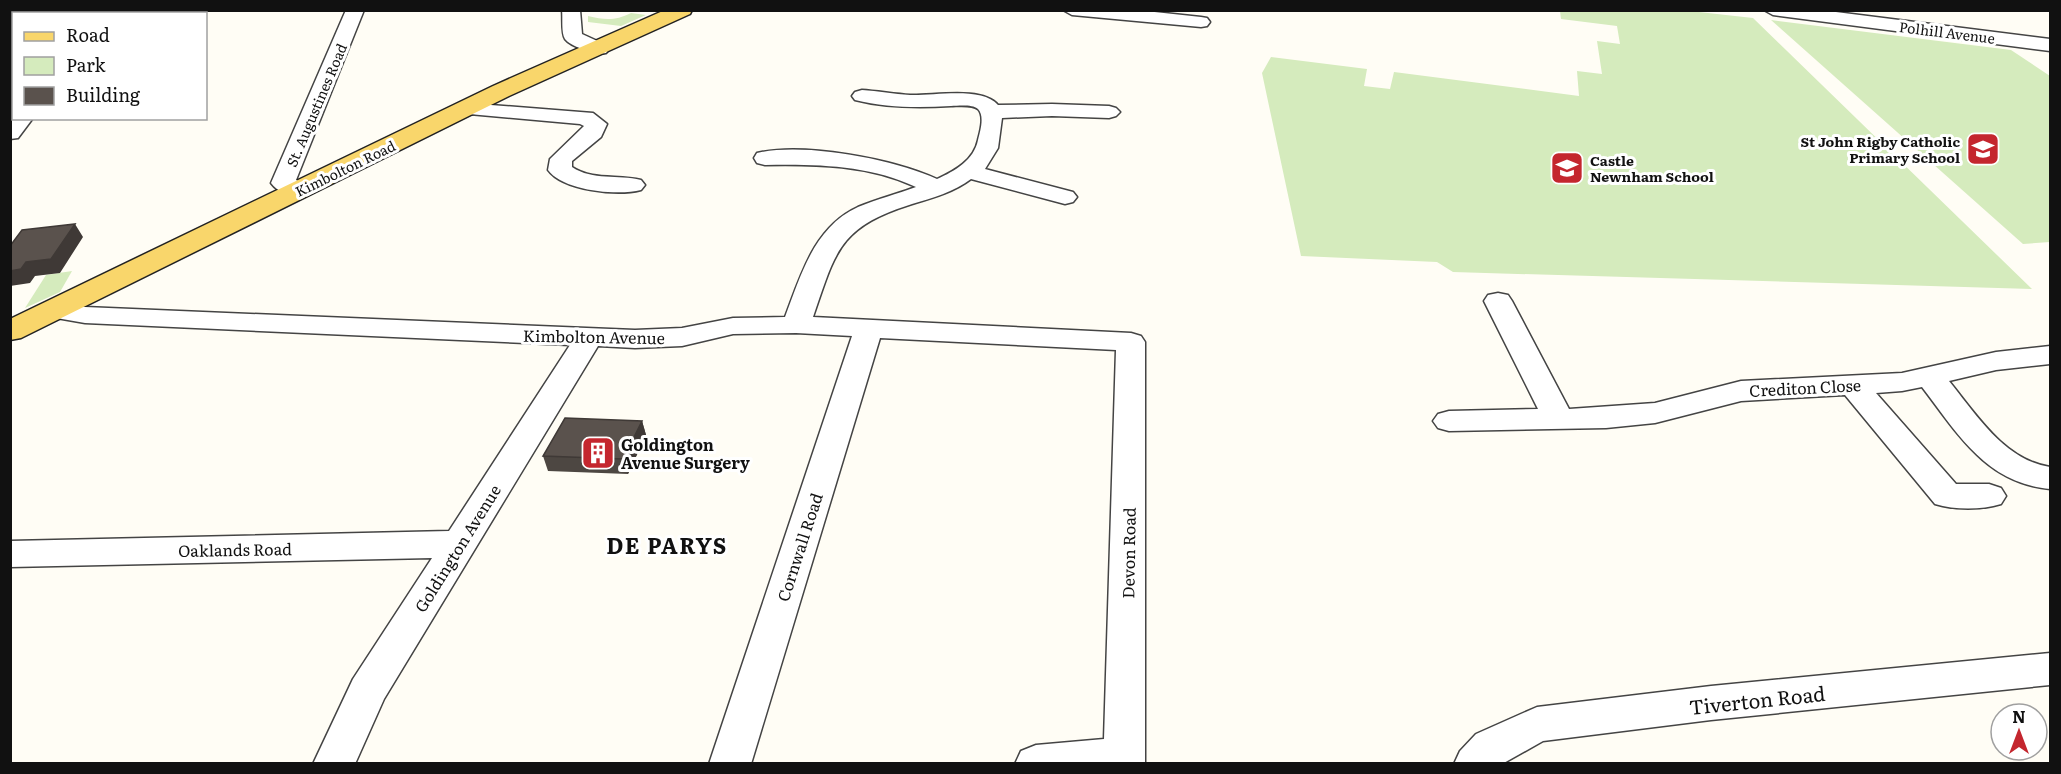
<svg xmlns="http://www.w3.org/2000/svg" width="2061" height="774" font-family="Literata,serif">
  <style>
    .green { fill: #d5ebbd }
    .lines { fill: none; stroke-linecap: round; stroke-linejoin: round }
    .minor-casing { stroke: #444; stroke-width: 3 }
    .major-casing { stroke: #222; stroke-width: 3 }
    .minor { fill: #fff; fill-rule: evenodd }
    .major { fill: #f9d66b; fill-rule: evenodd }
    .wall { fill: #4d4742 }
    .shaded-wall { fill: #3f3936 }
    .building { fill: #5a524d; stroke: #3f3936; stroke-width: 1.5 }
    .labels { text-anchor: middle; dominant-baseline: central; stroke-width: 6; stroke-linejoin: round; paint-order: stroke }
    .far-street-label { font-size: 14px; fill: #111; stroke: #fff }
    .far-poi-label { font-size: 14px; font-weight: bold; fill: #111; stroke: #fff; text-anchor: end }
    .street-label { font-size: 16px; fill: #111; stroke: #fff }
    .poi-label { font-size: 16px; font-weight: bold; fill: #111; stroke: #fff; text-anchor: start }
    .near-street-label { font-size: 20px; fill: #111; stroke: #fff }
    .district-label { font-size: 22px; font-weight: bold; letter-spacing: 1.5px; fill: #111; stroke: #fff }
  </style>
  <rect width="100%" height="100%" fill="#fffdf5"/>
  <g class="green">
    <path d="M1681,10L1753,18L2032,289L1453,272L1437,262L1301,256L1262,73L1271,57L1367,69L1364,86L1390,89L1394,72L1579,96L1577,71L1602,74L1597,41L1620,44L1617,26L1561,19L1560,11Z"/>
    <path d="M631,13L646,15L621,26L588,22V16C605,20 615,21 631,13Z"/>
    <path d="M1771,20L2011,50L2050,76V242L2023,244Z"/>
    <path d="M72,271L60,292L25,308L46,275Z"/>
  </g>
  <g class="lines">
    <g class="minor-casing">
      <g id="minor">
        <path d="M21,10H56L54,14H19Z"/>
        <path d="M104,10H123L121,14H102Z"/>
        <path d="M346,10H364L296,180L308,185L312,190L308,195C296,198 279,194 271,183Z"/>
        <path d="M562,10H580L582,34L606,45L609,49L606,53C597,55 571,47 565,39C561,33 563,18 562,10Z"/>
        <path d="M1063,10H1136L1201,17L1207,18L1210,22L1207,26L1201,27L1072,15Z"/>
        <path d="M1764,10H1820L2050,39V51L1773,15Z"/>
        <path d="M862,90C878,91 894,94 910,95C933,96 982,86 998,105L1052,104L1109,106L1116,108L1120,112L1116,116L1109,118L1052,116L1002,118L998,148L985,169L1073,192L1077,197L1073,202L1065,204L971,179C954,192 932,198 912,204C839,227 836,250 813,317L1131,333L1141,336L1145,342V764H1015L1021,751L1036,745L1104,739L1116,350L880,338L751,764H709L852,336L796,333L733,334L682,346L635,348L598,346L384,699L355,764H313L353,679L432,558L10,567V541L449,531L570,345L85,323L45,316L41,310L45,304L55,302L85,307L635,330L682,328L733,318L785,317C801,275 814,227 858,207C877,199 897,194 916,187C869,165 816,164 765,165L757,163L754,158L757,153C804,142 893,159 937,179C955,171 974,160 978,140C980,132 985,116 978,109C972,104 958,106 951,106C919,108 886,108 855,100L852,96L855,92Z"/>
        <path d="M465,103L593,113L607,124L601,137L572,161V167C593,181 618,174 641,180L645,185L641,190C618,196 563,191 548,170L550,159L584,126L580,124L458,113L454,109L458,105Z"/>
        <path d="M14,116V118H33L18,138L10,139V119Z"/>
        <path d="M1498,293L1508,295L1512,301L1569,409L1655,403L1741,381L1902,373L1996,352L2050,346V364L1996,370L1949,381C1976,414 2004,460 2050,467V489C1986,483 1958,434 1922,387L1902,391L1876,393L1956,484H1989L2001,488L2006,496L2001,504C1981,510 1955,510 1935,504L1845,395L1741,401L1655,423L1606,428L1449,431L1438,428L1433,421L1438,414L1449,411L1538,409L1484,301L1488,295Z"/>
        <path d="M2050,653V685L1711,720L1543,741L1502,764H1454L1460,751L1476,734L1537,707L1711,686Z"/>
      </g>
    </g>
    <g class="major-casing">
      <path id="major" d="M665,10H692L690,14L509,96L21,338L10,340V319L493,86Z"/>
    </g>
    <use href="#minor" class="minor"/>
    <use href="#major" class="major"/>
  </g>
  <path class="wall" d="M642,421L646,435L628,474L548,471L543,456Z"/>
  <g class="shaded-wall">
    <path d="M75,224L83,237L60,273L35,276L30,283L10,286V271L26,262Z"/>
    <path d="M642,421L646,435L628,474L623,459Z"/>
  </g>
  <g class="building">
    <path d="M75,224L51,259L26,262L21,269L10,271V246L22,230Z"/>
    <path d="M565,418L642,421L623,459L543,456Z"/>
  </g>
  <defs>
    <g id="school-square" transform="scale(1.725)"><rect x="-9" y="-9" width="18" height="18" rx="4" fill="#c4262e" stroke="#fff"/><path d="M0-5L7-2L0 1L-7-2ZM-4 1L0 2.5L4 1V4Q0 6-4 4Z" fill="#fff"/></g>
    <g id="building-square" transform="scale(1.725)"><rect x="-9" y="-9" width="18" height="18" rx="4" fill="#c4262e" stroke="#fff"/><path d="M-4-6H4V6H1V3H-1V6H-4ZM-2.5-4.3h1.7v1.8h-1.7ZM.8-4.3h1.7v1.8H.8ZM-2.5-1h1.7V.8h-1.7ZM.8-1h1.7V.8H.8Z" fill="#fff"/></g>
  </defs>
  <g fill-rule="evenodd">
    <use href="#school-square" x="1983" y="149"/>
    <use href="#school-square" x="1567" y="168"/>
    <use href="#building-square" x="598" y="453"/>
  </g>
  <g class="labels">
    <g class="far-street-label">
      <text transform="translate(1947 32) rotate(7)">Polhill Avenue</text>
      <text transform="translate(316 105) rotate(-67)">St. Augustines Road</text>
      <text transform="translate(345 168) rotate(-26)">Kimbolton Road</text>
    </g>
    <g class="far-poi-label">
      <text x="1960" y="141">St John Rigby Catholic<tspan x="1960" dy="16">Primary School</tspan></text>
      <text x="1590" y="160" text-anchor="start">Castle<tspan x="1590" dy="16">Newnham School</tspan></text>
    </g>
    <g class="street-label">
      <text transform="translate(594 336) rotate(1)">Kimbolton Avenue</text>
      <text transform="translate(1805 387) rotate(-3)">Crediton Close</text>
      <text transform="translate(799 547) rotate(-72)">Cornwall Road</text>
      <text transform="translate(457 548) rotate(-58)">Goldington Avenue</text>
      <text transform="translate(235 549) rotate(-1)">Oaklands Road</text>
      <text transform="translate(1128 553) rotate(-89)">Devon Road</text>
    </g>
    <g class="poi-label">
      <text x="621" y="444">Goldington<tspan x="621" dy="18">Avenue Surgery</tspan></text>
    </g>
    <g class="near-street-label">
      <text transform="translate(1757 699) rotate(-6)">Tiverton Road</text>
    </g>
    <g class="district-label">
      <text x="667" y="544">DE PARYS</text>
    </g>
  </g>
  <rect width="2061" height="774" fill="none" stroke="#111111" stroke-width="24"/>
  <rect x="12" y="12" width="195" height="108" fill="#ffffff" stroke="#a0a0a0" stroke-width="1.5"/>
  <rect x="24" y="32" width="30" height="9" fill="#f9d66b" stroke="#a0a0a0" stroke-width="1.5"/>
  <text x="66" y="42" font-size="18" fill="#111111">Road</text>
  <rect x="24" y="57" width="30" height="18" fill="#d5ebbd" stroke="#a0a0a0" stroke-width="1.5"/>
  <text x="66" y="72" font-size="18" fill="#111111">Park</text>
  <rect x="24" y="87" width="30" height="18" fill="#5a524d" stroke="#a0a0a0" stroke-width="1.5"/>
  <text x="66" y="102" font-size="18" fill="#111111">Building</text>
  <g transform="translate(2019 732)"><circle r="28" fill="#ffffff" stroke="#a0a0a0" stroke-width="1.5"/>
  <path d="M0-4.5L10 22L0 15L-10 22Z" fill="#c4262e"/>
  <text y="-9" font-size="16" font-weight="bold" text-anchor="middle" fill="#111111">N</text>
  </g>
</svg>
